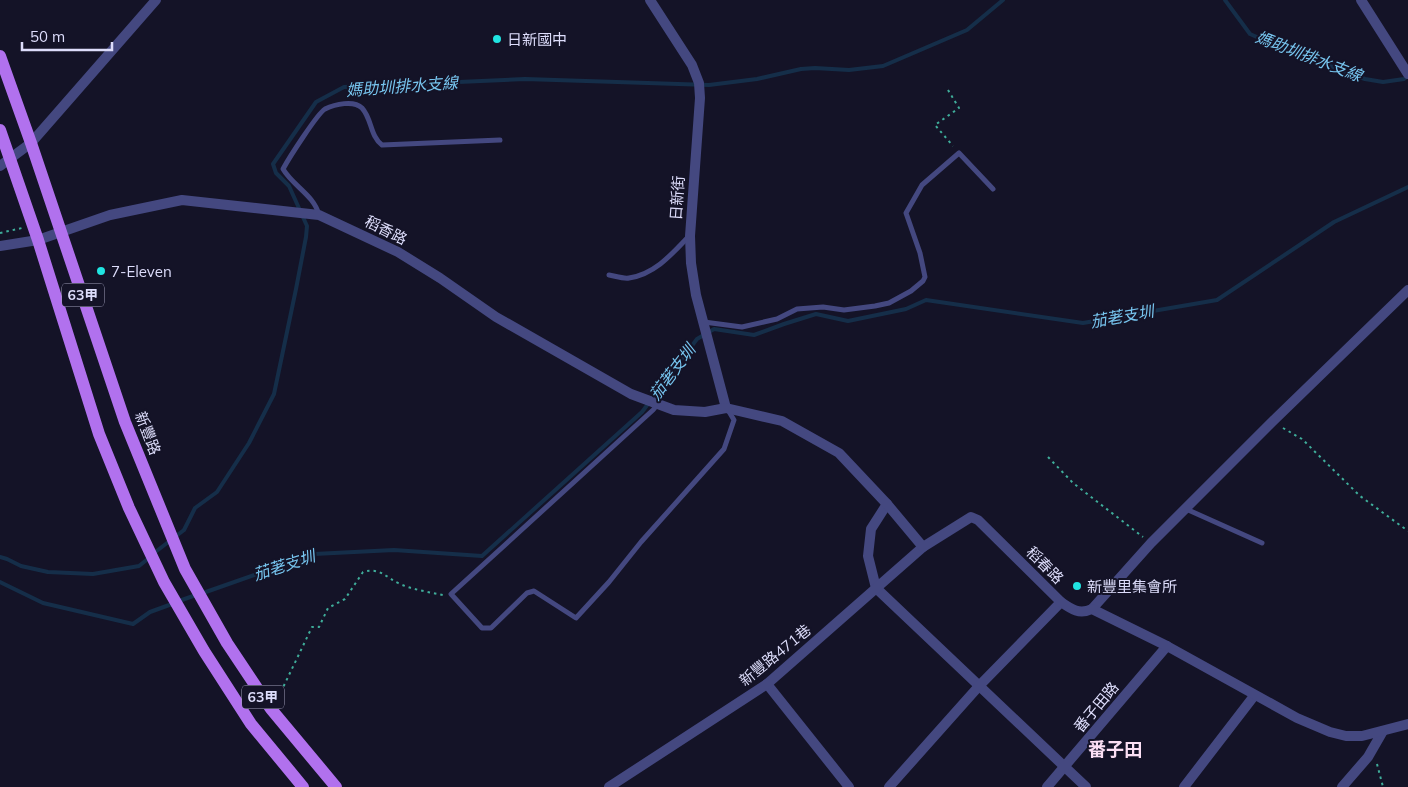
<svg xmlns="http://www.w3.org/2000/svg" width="1408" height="787" font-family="Mulish,'Noto Sans TC',sans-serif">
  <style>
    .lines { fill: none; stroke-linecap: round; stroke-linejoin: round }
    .stream { stroke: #152e49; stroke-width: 4 }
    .path { stroke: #3fad9a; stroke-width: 2; stroke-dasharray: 2.5 4; stroke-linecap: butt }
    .service { stroke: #444880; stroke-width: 5 }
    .minor { stroke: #444880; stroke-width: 10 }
    .tertiary { stroke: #444880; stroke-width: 10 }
    .primary { stroke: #b171ee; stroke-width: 12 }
    .poi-dot { fill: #20e4e1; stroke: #141327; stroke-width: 2 }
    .labels { text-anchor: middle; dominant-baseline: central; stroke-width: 4; stroke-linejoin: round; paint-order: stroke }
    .shield { fill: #141327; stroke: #a1a0bb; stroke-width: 1 }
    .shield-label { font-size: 14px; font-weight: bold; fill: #ddddfb }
    .poi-label { font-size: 15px; fill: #ddddfb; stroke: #141327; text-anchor: start }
    .street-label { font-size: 15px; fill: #ddddfb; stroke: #141327 }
    .water-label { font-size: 16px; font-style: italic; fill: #77c5ef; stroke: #141327 }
    .quarter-label { font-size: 18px; font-weight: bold; fill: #fbdff4; stroke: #141327 }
  </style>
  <rect width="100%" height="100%" fill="#141327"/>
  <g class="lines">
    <g class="stream">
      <path d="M1225,0L1250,34L1289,51L1365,79L1383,82L1404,79L1408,76"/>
      <path d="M154,553L184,530L195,508L217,492L249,443L274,394L296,289L306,237L307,226L289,186L276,173L273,164L316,102L344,87L525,79L709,85L757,79L801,69L815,68L849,70L883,66L967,30L1003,0"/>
      <path d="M0,557L7,559L21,566L48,572L93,574L139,566L149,558"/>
      <path d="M0,582L43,603L133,624L150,612L172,604"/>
      <path d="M203,593L314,554L394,550L482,556L642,412L697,339L714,329L754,335L784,324L816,314L848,321L906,309L926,300L1083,323L1217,300L1334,222L1408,187"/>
      <path d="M179,601L196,595"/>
    </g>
    <g class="path">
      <path d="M948,90L959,108L935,125L953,146"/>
      <path d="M0,233L22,228"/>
      <path d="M1283,428L1302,439L1360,496L1408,531"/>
      <path d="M1048,457L1073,483L1143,537"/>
      <path d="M278,698L312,627H319L328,608L345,599L363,572C381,567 386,578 400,584C414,590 429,592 443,595"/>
      <path d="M1377,764L1383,787"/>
    </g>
    <g class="service">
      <path d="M319,215C314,195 293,186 283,169C289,158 317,114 325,109C335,104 354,100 362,108C372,119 370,136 382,145L500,140"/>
      <path d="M609,275C615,276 623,279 629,278C655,274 672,254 689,236"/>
      <path d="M704,322L742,327L777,319L797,309L823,307L844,310L875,306L889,303L911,291L923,281L925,277L920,253L906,213L922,185L959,153L993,189"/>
      <path d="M658,404L653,410L451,594L482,628H491L527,593L534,591L576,618L609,582L641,542L724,449L734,420L728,410"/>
      <path d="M1186,509L1262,543"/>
    </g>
    <g class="minor">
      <path d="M1361,0L1408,74"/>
      <path d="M0,166L31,143L156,0"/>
      <path d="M887,504L871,529L868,556L876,588L1086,787"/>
      <path d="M1092,609L1151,543L1272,422L1408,290"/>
      <path d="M767,684L849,787"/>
      <path d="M609,787L767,684L923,547"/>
      <path d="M889,787L979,686L1061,602"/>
      <path d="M1047,787L1167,646"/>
      <path d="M1184,787L1254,696"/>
      <path d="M1342,787L1368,757L1383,731"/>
    </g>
    <g class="tertiary">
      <path d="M650,0L692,65L699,83L700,98L690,236L691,263L696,295L726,408"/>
      <path d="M0,246L38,240L110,215L182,200L319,215L398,252L440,278L496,317L631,394L674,410L705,412L726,408L782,421L839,453L887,504L923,547L971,517L978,520L1061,602C1071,609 1079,615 1092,609L1167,646L1297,718L1330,732L1346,736H1362L1408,724"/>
    </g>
    <g class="primary">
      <path d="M0,56L31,143L125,422L185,569L227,643L271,709L336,787"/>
      <path d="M0,130L38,240L99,434L129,508L164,582L204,651L251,724L303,787"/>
    </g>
  </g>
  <g class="poi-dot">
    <circle cx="497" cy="39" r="5"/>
    <circle cx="101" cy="271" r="5"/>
    <circle cx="1077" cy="586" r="5"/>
  </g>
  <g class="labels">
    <g class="shield">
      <rect x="62" y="283.5" width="42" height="23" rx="4"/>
      <rect x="242" y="685.5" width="42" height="23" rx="4"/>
    </g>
    <g class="shield-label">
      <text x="83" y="295">63甲</text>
      <text x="263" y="697">63甲</text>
    </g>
    <g class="poi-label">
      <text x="507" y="39">日新國中</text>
      <text x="111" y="271">7-Eleven</text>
      <text x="1087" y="586">新豐里集會所</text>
    </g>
    <g class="street-label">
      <text transform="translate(677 198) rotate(-86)">日新街</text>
      <text transform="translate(386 230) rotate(27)">稻香路</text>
      <text transform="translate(148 433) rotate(69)">新豐路</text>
      <text transform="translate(1045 565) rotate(45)">稻春路</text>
      <text transform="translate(775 655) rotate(-39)">新豐路471巷</text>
      <text transform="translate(1096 707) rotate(-50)">番子田路</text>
    </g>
    <g class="water-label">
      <text transform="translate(1309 56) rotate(21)">媽助圳排水支線</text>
      <text transform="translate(402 86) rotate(-4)">媽助圳排水支線</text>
      <text transform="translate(1122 316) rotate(-10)">茄荖支圳</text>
      <text transform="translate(672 372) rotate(-53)">茄荖支圳</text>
      <text transform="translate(284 565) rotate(-18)">茄荖支圳</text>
    </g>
    <g class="quarter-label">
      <text x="1115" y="749">番子田</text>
    </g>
  </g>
  <path d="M22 42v8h90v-8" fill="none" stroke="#ddddfb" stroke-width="2.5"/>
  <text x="30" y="42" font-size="15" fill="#ddddfb" stroke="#141327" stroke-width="4" paint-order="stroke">50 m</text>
</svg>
